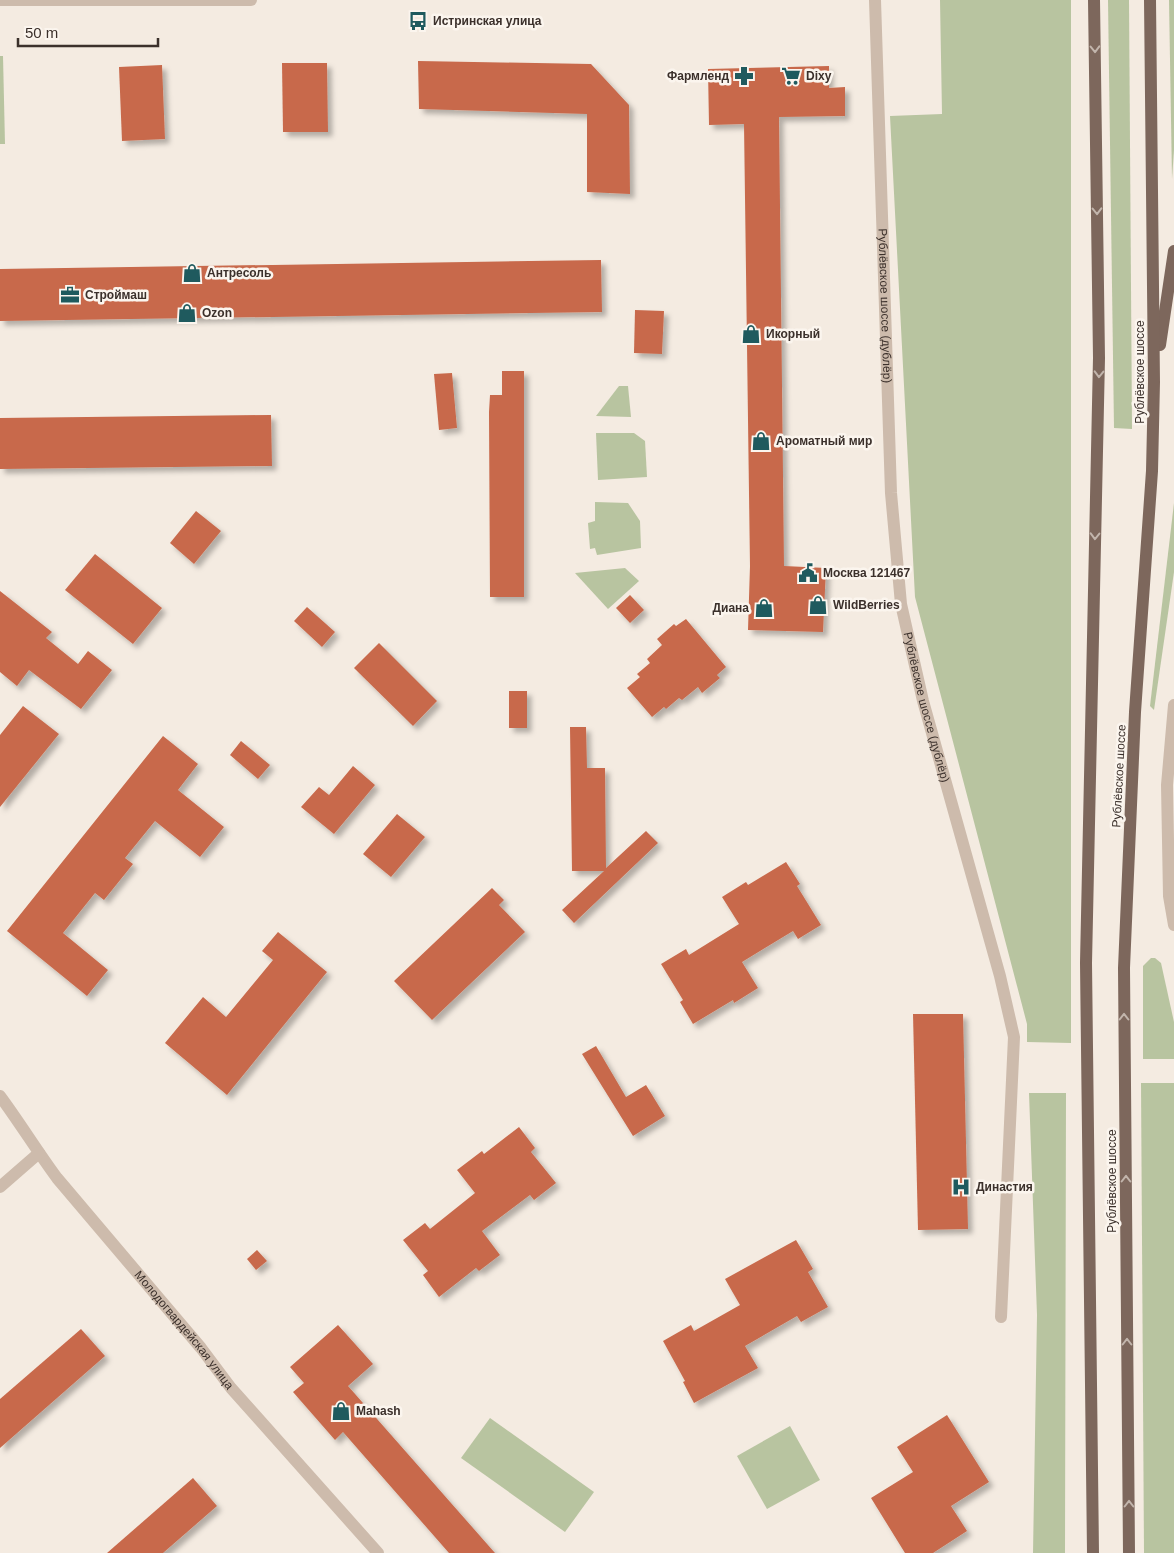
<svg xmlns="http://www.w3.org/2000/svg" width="1174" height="1553" font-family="Helvetica,sans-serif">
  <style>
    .green { fill: #b8c4a0 }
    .building { fill: #c8694b; filter: url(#shadow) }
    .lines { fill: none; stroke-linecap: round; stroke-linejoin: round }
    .minor { stroke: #cdbbac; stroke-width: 12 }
    .major { stroke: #7d675c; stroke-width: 12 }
    .oneway { stroke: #c2b5ac }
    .labels { text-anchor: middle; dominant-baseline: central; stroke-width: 5; stroke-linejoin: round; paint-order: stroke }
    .poi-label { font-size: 12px; font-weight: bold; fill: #3b302b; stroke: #fbf5ee; text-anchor: start }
    .street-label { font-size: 12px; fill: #3b302b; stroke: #fbf5ee }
  </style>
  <defs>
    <filter id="shadow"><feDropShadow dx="4.5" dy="4.5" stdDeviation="2.5" flood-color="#0004"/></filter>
  </defs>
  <rect width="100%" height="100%" fill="#f4ebe1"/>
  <g class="green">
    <path d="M940,0H1071V1043L1027,1042V1024L915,597L890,116L942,114Z"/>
    <path d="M1108,0H1129L1132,429L1114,428Z"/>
    <path d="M1169,0H1174V150L1172,179Z"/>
    <path d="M0,56H3L5,144H0Z"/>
    <path d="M619,386H628L631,417L596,416Z"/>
    <path d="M596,433H634L645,441L647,477L598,480Z"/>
    <path d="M595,502L628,503L640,521L641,548L597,555L595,548L590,549L588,523L595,521Z"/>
    <path d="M1174,503V572L1154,710L1150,706Z"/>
    <path d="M625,568L639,581L608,609L575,573Z"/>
    <path d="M1151,958H1155L1161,963L1174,1022V1059H1143V966Z"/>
    <path d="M1141,1083H1174V1553H1144Z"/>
    <path d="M1029,1093H1066L1065,1553H1033L1037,1315Z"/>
    <path d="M490,1418L594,1492L565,1532L461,1458Z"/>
    <path d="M790,1426L820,1480L767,1509L737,1456Z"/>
  </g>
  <g class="building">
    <path d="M418,61L591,64L629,105L630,194L587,192V114L419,109Z"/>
    <path d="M282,63H327L328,132H283Z"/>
    <path d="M162,65L165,139L122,141L119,67Z"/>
    <path d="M829,66V88L845,87V116L779,117L784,566L826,568L823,632L748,630L750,566L744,124L709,125L708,69Z"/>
    <path d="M601,260L602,312L0,321V269Z"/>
    <path d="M635,310L664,311L662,354L634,353Z"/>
    <path d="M502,371H524V597H490L489,412L490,395H502Z"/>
    <path d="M452,373L457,428L439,430L434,374Z"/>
    <path d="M271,415L272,466L0,469V418Z"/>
    <path d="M196,511L221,531L194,564L170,543Z"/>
    <path d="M95,554L162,608L133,644L65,590Z"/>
    <path d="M0,591L52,632L46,638L78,664L88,651L112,670L81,709L29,670L17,686L0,672Z"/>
    <path d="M630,595L644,610L630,623L616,608Z"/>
    <path d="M307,607L335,632L322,647L294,621Z"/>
    <path d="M686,619L726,667L717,675L720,678L702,693L698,687L682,700L679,698L666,709L664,707L652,717L627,688L640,677L637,674L650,663L647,659L662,645L657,639L674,624L676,626Z"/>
    <path d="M379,643L437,701L413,726L354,668Z"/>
    <rect x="509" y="691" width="18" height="37"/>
    <path d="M23,706L59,734L0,807V735Z"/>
    <path d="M570,727H586L587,768H605L606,868L646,831L658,843L574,923L562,910L604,871H572Z"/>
    <path d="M163,736L198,764L178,790L224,827L200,857L155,821L125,858L133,864L104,900L95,893L63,933L108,970L87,996L7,931Z"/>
    <path d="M241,741L270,765L258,779L230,755Z"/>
    <path d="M353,766L375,785L334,834L301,807L319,787L329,795Z"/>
    <path d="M397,814L425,837L391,877L363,854Z"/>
    <path d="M786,862L800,884L797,886L821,925L798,939L793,931L742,962L758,988L734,1003L733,1000L693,1024L680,1002L683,1000L661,964L686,949L689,955L739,924L722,897L746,882L748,885Z"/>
    <path d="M492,888L504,900L499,905L525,932L432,1020L394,981Z"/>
    <path d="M278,932L327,972L227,1095L165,1043L203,997L226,1017L273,960L262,951Z"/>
    <path d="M913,1014H963L968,1229L918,1230Z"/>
    <path d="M596,1046L626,1097L646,1085L665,1116L633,1136L582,1054Z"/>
    <path d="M519,1127L535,1148L531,1152L556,1183L534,1200L530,1195L482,1231L500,1255L479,1271L476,1268L439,1297L423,1275L428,1271L403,1240L425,1223L430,1229L475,1193L457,1170L482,1151L484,1154Z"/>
    <path d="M796,1240L813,1269L808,1272L828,1307L801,1322L797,1316L745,1346L758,1368L694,1403L683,1382L685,1381L663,1341L691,1325L694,1331L740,1305L725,1279Z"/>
    <path d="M257,1250L267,1261L256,1270L247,1259Z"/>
    <path d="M338,1325L373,1364L348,1386L495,1553H449L343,1432L335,1440L293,1392L304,1383L290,1367Z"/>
    <path d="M81,1329L105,1356L0,1448V1399Z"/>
    <path d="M947,1415L989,1482L951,1506L967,1531L933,1553H905L871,1498L913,1472L897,1447Z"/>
    <path d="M193,1478L217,1506L163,1553H107Z"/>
  </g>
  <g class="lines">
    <g class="minor">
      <path d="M0,0H251"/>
      <path id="s1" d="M875,0L891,493L901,604L923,701L1000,976L1014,1037L1001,1317"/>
      <path d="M1174,705L1167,785L1169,896L1174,925"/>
      <path id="s2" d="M0,1096C20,1123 37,1151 57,1178L201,1348L231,1388L378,1553"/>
      <path d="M0,1187L39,1153"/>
    </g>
    <g class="major">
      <path d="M1160,345L1174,251"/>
      <path d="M1093,1553L1086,963L1099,358L1094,0"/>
      <path d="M1129,1553L1124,968L1135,712L1152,471L1154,382L1150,0"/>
    </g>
  </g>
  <defs><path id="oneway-chevron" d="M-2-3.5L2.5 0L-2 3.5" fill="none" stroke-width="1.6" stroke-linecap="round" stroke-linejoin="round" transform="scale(1.25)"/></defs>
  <g class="oneway">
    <use href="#oneway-chevron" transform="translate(1095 49) rotate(89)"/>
    <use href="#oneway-chevron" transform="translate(1097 211) rotate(89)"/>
    <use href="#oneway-chevron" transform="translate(1099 374) rotate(91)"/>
    <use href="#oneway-chevron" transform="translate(1095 536) rotate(91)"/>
    <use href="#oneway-chevron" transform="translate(1124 1017) rotate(-90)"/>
    <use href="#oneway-chevron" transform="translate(1126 1179) rotate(-90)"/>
    <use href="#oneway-chevron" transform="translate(1127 1342) rotate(-90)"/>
    <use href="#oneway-chevron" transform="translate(1129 1504) rotate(-90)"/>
  </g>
  <defs>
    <g id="bus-bare" transform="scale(1.5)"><path d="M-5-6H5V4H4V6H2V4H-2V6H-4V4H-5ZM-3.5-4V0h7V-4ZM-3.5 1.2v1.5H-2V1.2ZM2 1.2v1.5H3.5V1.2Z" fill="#1f5a5e" stroke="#fbf5ee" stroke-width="2.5" paint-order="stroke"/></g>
    <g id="pharmacy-bare" transform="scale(1.5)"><path d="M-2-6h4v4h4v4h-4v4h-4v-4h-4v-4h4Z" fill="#1f5a5e" stroke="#fbf5ee" stroke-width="2.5" paint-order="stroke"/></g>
    <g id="supermarket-bare" transform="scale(1.5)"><path d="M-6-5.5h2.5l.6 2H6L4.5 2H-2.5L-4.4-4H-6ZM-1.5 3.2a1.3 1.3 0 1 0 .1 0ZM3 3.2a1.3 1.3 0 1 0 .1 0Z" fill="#1f5a5e" stroke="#fbf5ee" stroke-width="2.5" paint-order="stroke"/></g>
    <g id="shop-bare" transform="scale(1.5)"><path d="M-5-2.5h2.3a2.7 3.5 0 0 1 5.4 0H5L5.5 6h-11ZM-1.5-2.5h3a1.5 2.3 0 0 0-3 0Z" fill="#1f5a5e" stroke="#fbf5ee" stroke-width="2.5" paint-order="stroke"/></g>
    <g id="office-bare" transform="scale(1.5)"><path d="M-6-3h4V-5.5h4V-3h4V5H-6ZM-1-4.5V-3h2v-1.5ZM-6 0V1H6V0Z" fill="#1f5a5e" stroke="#fbf5ee" stroke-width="2.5" paint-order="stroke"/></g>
    <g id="civic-bare" transform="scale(1.5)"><path d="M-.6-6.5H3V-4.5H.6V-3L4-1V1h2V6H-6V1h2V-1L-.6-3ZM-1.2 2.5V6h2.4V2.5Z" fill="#1f5a5e" stroke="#fbf5ee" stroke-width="2.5" paint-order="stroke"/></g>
    <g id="hospital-bare" transform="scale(1.5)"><path d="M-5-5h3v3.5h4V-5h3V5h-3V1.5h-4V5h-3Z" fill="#1f5a5e" stroke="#fbf5ee" stroke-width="2.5" paint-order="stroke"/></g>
  </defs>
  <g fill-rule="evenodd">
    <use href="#bus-bare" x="418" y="21"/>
    <use href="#pharmacy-bare" x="744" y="76"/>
    <use href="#supermarket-bare" x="791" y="76"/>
    <use href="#shop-bare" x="192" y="273"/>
    <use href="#office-bare" x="70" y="295"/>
    <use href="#shop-bare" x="187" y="313"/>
    <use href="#shop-bare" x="751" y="334"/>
    <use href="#shop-bare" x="761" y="441"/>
    <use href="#civic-bare" x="808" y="573"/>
    <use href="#shop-bare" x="818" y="605"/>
    <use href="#shop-bare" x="764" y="608"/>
    <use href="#hospital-bare" x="961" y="1187"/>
    <use href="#shop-bare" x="341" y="1411"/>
  </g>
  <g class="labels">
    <g class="poi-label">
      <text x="433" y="21">Истринская улица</text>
      <text x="729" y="76" text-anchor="end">Фармленд</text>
      <text x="806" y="76">Dixy</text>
      <text x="207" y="273">Антресоль</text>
      <text x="85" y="295">Строймаш</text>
      <text x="202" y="313">Ozon</text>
      <text x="766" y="334">Икорный</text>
      <text x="776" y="441">Ароматный мир</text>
      <text x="823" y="573">Москва 121467</text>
      <text x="833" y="605">WildBerries</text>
      <text x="749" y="608" text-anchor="end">Диана</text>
      <text x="976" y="1187">Династия</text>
      <text x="356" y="1411">Mahash</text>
    </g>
    <g class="street-label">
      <text stroke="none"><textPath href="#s1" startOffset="306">Рублёвское шоссе (дублёр)</textPath></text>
      <text transform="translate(1140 372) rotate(-90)">Рублёвское шоссе</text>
      <text stroke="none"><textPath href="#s1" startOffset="711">Рублёвское шоссе (дублёр)</textPath></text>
      <text transform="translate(1119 776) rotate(-87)">Рублёвское шоссе</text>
      <text transform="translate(1112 1181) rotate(-90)">Рублёвское шоссе</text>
      <text stroke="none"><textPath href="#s2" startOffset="298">Молодогвардейская улица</textPath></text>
    </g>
  </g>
  <path d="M18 38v8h140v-8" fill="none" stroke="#3b302b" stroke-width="2.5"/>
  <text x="25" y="38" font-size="15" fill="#3b302b" stroke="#fbf5ee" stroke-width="4" paint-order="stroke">50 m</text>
</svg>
